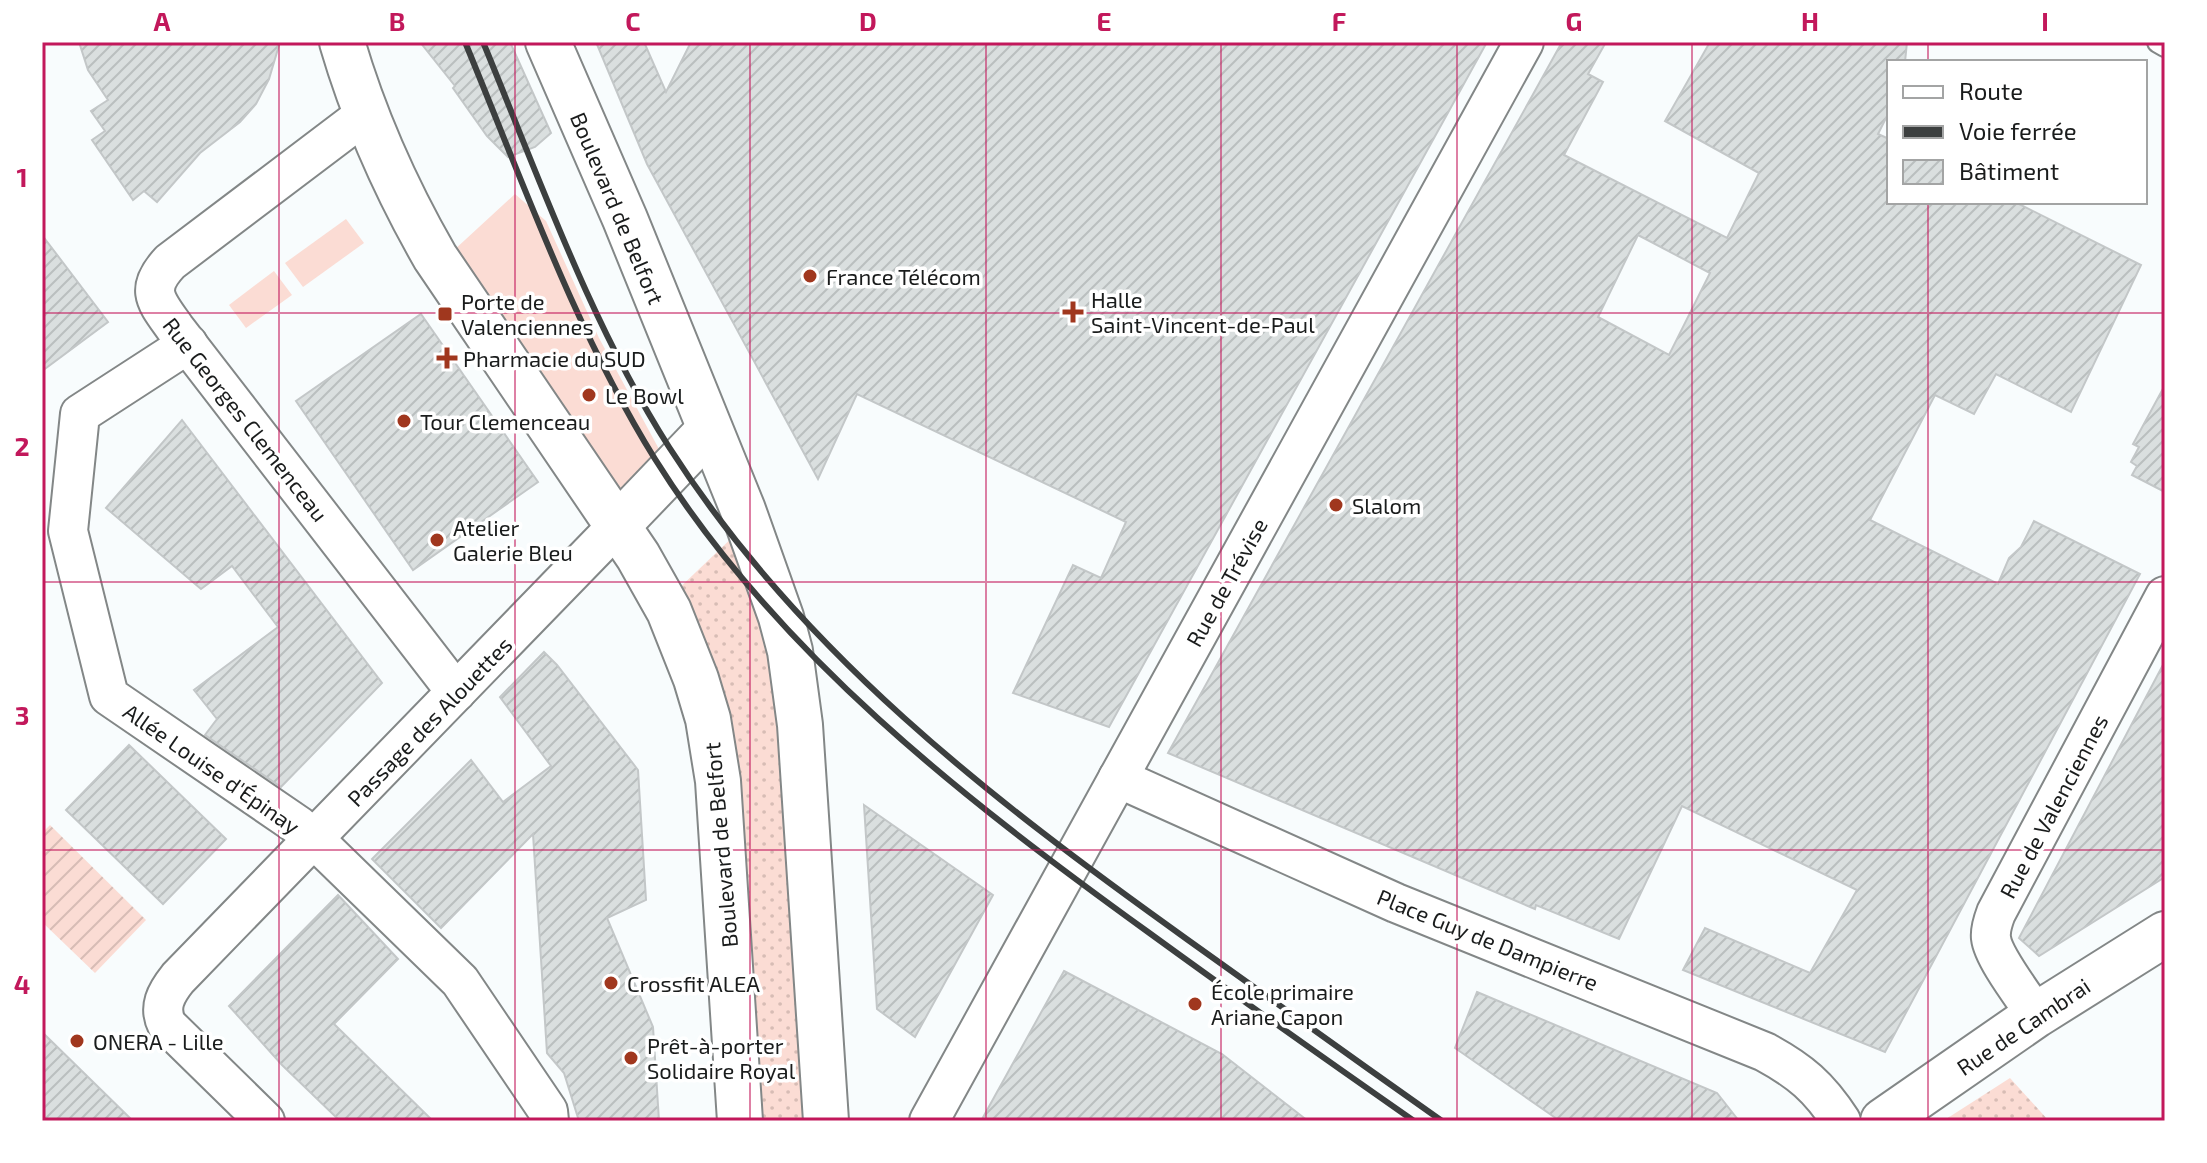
<svg xmlns="http://www.w3.org/2000/svg" width="2207" height="1163" font-family="'Exo 2',sans-serif">
  <style>
    .grass { fill: url(#grass-dots) }
    .garden { fill: url(#garden-furrows) }
    .pitch { fill: #fbdcd4 }
    .building { fill: url(#building-hatch); stroke: #c3c7c8; stroke-width: 2; fill-rule: evenodd }
    .lines { fill: none; stroke-linecap: round; stroke-linejoin: round }
    .lane-casing { stroke: #838787; stroke-width: 24 }
    .street-casing { stroke: #838787; stroke-width: 42 }
    .secondary-casing { stroke: #838787; stroke-width: 48 }
    .primary-casing { stroke: #838787; stroke-width: 48 }
    .lane { stroke: #fff; stroke-width: 20 }
    .street { stroke: #fff; stroke-width: 38 }
    .secondary { stroke: #fff; stroke-width: 44 }
    .primary { stroke: #fff; stroke-width: 44 }
    .rail { stroke: #3c3f3f; stroke-width: 6 }
    .grid { fill: none; stroke: #c2185b; stroke-width: 2; stroke-opacity: 0.55 }
    .poi-dot { fill: #a0371e; stroke: #fff; stroke-width: 3 }
    .labels { text-anchor: middle; dominant-baseline: central; stroke-width: 7; stroke-linejoin: round; paint-order: stroke }
    .street-label { font-size: 22px; fill: #1a1c1c; stroke: #fff }
    .poi-label { font-size: 22px; fill: #1a1c1c; stroke: #fff; text-anchor: start }
    .neatline { fill: none; stroke: #c2185b; stroke-width: 3 }
    .grid-label { font-size: 26px; text-anchor: middle; font-weight: bold; fill: #c2185b }
  </style>
  <defs>
    <pattern id="grass-dots" width="8" height="8" patternUnits="userSpaceOnUse" patternTransform="scale(2)"><rect width="8" height="8" fill="#fbdcd4"/><path d="M2 2h.1M6 6h.1" fill="none" stroke="#d7bcb5" stroke-width="1.8" stroke-linecap="round"/></pattern>
    <pattern id="garden-furrows" width="10" height="10" patternUnits="userSpaceOnUse" patternTransform="scale(2)"><rect width="10" height="10" fill="#fbdcd4"/><path d="M-1 1l2-2M0 10L10 0M9 11l2-2" fill="none" stroke="#d7bcb5"/></pattern>
    <pattern id="building-hatch" width="6" height="6" patternUnits="userSpaceOnUse" patternTransform="scale(2)"><rect width="6" height="6" fill="#dadfdf"/><path d="M-1 1l2-2M0 6l6-6M5 7l2-2" fill="none" stroke="#babfbf"/></pattern>
  </defs>
  <rect width="100%" height="100%" fill="#f8fcfd"/>
  <g class="grass">
    <path d="M737,533L774,634L816,1121H752L675,592Z"/>
    <path d="M2010,1078L2049,1121H1943Z"/>
  </g>
  <path class="garden" d="M50,825L146,920L95,973L42,922V833Z"/>
  <g class="pitch">
    <path d="M515,194L546,221L599,338L660,451L622,490L608,483L453,251Z"/>
    <path d="M346,219L364,243L303,287L285,263Z"/>
    <path d="M274,271L292,295L246,328L229,305Z"/>
  </g>
  <g class="building">
    <path d="M79,42H280L269,79L256,104L240,122L200,153L157,202L144,191L133,200L92,140L105,131L91,111L108,100L88,70Z"/>
    <path d="M420,42H510L551,133L535,147L508,157L487,136L453,88L455,86Z"/>
    <path d="M596,42H644L666,92L691,42H1487L1109,727L1013,693L1073,565L1101,578L1126,522L857,394L818,479L647,164Z"/>
    <path d="M1562,42H1606L1588,74L1603,82L1564,155L1727,238L1759,173L1665,121L1710,42H1907L1905,62H1889V112L1878,134L1889,139V202H2015L2141,265L2071,412L1996,374L1974,414L1935,395L1870,520L1998,584L2009,558L2021,547L2034,521L2140,574L1885,1052L1683,970L1705,928L1810,973L1857,890L1682,806L1619,939L1536,905L1535,909L1168,753ZM1638,235L1710,273L1669,355L1598,317Z"/>
    <path d="M42,235L108,322L42,371Z"/>
    <path d="M421,314L538,482L413,570L296,401Z"/>
    <path d="M2165,385V492L2132,475L2137,466L2131,462L2139,447L2133,444Z"/>
    <path d="M182,420L382,683L281,787L205,735L217,719L194,690L278,627L232,566L201,589L106,508Z"/>
    <path d="M544,652L557,665L638,770L646,900L607,918L653,1027L659,1121H579L564,1073L547,1053L533,834L441,928L372,859L471,760L503,802L551,766L500,697Z"/>
    <path d="M2165,661V877L2039,956L2019,938Z"/>
    <path d="M129,745L226,839L163,904L66,810Z"/>
    <path d="M864,805L993,895L915,1037L877,1009Z"/>
    <path d="M338,895L398,959L334,1024L433,1121H340L282,1065L229,1006Z"/>
    <path d="M1064,971L1222,1054L1308,1121H981Z"/>
    <path d="M1477,992L1717,1093L1739,1121H1560L1455,1048Z"/>
    <path d="M42,1032L133,1121H42Z"/>
  </g>
  <g class="lines">
    <g class="lane-casing">
      <path id="lane" d="M2158,42L2165,46"/>
    </g>
    <g class="street-casing">
      <g id="street">
        <path d="M367,113L170,262C144,290 156,301 175,328L456,692"/>
        <path d="M188,344L80,414L68,531L109,696L299,826L314,839L460,981L548,1111L549,1121"/>
        <path d="M1118,778L1396,903L1765,1052C1800,1071 1819,1087 1841,1121"/>
        <path d="M2036,1015C2025,998 1993,957 1991,938C1990,930 1993,921 1996,913L2165,596"/>
        <path d="M265,1121L167,1025C158,1007 166,993 178,978L618,525"/>
        <path d="M929,1121L1524,42"/>
      </g>
    </g>
    <g class="secondary-casing">
      <path id="secondary" d="M1883,1121L2036,1015L2165,934"/>
    </g>
    <g class="primary-casing">
      <g id="primary">
        <path d="M342,42C364,117 396,189 435,257L638,556L669,611L696,679L708,719L718,781L740,1121"/>
        <path d="M548,42L625,219L743,510L781,617L790,651L800,725L826,1121"/>
        <path d="M618,525L709,430"/>
      </g>
    </g>
    <use href="#lane" class="lane"/>
    <use href="#street" class="street"/>
    <use href="#secondary" class="secondary"/>
    <use href="#primary" class="primary"/>
    <g class="rail">
      <path d="M465,42C523,182 575,330 655,459C777,654 964,799 1148,932C1236,996 1325,1059 1414,1121"/>
      <path d="M483,42C539,177 590,323 669,447C800,652 992,800 1188,940C1272,1000 1357,1061 1442,1121"/>
    </g>
  </g>
  <path class="grid" d="M279,42V1121M515,42V1121M750,42V1121M986,42V1121M1221,42V1121M1457,42V1121M1692,42V1121M1928,42V62M1928,202V1121M42,313H2165M42,582H2165M42,850H2165"/>
  <g class="poi-dot">
    <circle cx="810" cy="276" r="8"/>
    <path d="M1069 300h8v8h8v8h-8v8h-8v-8h-8v-8h8z"/>
    <rect x="437" y="306" width="16" height="16" rx="4"/>
    <path d="M443 346h8v8h8v8h-8v8h-8v-8h-8v-8h8z"/>
    <circle cx="589" cy="395" r="8"/>
    <circle cx="404" cy="421" r="8"/>
    <circle cx="1336" cy="505" r="8"/>
    <circle cx="437" cy="540" r="8"/>
    <circle cx="611" cy="983" r="8"/>
    <circle cx="1195" cy="1004" r="8"/>
    <circle cx="77" cy="1041" r="8"/>
    <circle cx="631" cy="1058" r="8"/>
  </g>
  <g class="labels">
    <g class="street-label">
      <text transform="translate(618 208) rotate(67)">Boulevard de Belfort</text>
      <text transform="translate(246 419) rotate(52)">Rue Georges Clemenceau</text>
      <text transform="translate(1226 582) rotate(-61)">Rue de Trévise</text>
      <text transform="translate(429 721) rotate(-46)">Passage des Alouettes</text>
      <text transform="translate(212 768) rotate(35)">Allée Louise d'Épinay</text>
      <text transform="translate(2053 806) rotate(-62)">Rue de Valenciennes</text>
      <text transform="translate(720 845) rotate(-95)">Boulevard de Belfort</text>
      <text transform="translate(1488 939) rotate(22)">Place Guy de Dampierre</text>
      <text transform="translate(2023 1026) rotate(-34)">Rue de Cambrai</text>
    </g>
    <g class="poi-label">
      <text x="826" y="276">France Télécom</text>
      <text x="1091" y="299">Halle<tspan x="1091" dy="25">Saint-Vincent-de-Paul</tspan></text>
      <text x="461" y="301">Porte de<tspan x="461" dy="25">Valenciennes</tspan></text>
      <text x="463" y="358">Pharmacie du SUD</text>
      <text x="605" y="395">Le Bowl</text>
      <text x="420" y="421">Tour Clemenceau</text>
      <text x="1352" y="505">Slalom</text>
      <text x="453" y="527">Atelier<tspan x="453" dy="25">Galerie Bleu</tspan></text>
      <text x="627" y="983">Crossfit ALEA</text>
      <text x="1211" y="991">École primaire<tspan x="1211" dy="25">Ariane Capon</tspan></text>
      <text x="93" y="1041">ONERA - Lille</text>
      <text x="647" y="1045">Prêt-à-porter<tspan x="647" dy="25">Solidaire Royal</tspan></text>
    </g>
  </g>
  <rect width="2207" height="1163" fill="none" stroke="#ffffff" stroke-width="88"/>
  <rect x="1887" y="60" width="260" height="144" fill="#ffffff" stroke="#a3a4a4" stroke-width="2"/>
  <rect x="1903" y="86" width="40" height="12" fill="#ffffff" stroke="#a3a4a4" stroke-width="2"/>
  <text x="1959" y="100" font-size="24" fill="#1a1c1c">Route</text>
  <rect x="1903" y="126" width="40" height="12" fill="#3c3f3f" stroke="#a3a4a4" stroke-width="2"/>
  <text x="1959" y="140" font-size="24" fill="#1a1c1c">Voie ferrée</text>
  <rect x="1903" y="160" width="40" height="24" fill="url(#building-hatch)" stroke="#a3a4a4" stroke-width="2"/>
  <text x="1959" y="180" font-size="24" fill="#1a1c1c">Bâtiment</text>
  <rect x="44" y="44" width="2119" height="1075" class="neatline"/>
  <g class="grid-label">
    <text x="162" y="31">A</text>
    <text x="397" y="31">B</text>
    <text x="633" y="31">C</text>
    <text x="868" y="31">D</text>
    <text x="1104" y="31">E</text>
    <text x="1339" y="31">F</text>
    <text x="1574" y="31">G</text>
    <text x="1810" y="31">H</text>
    <text x="2045" y="31">I</text>
    <text x="22" y="187">1</text>
    <text x="22" y="456">2</text>
    <text x="22" y="725">3</text>
    <text x="22" y="994">4</text>
  </g>
</svg>
